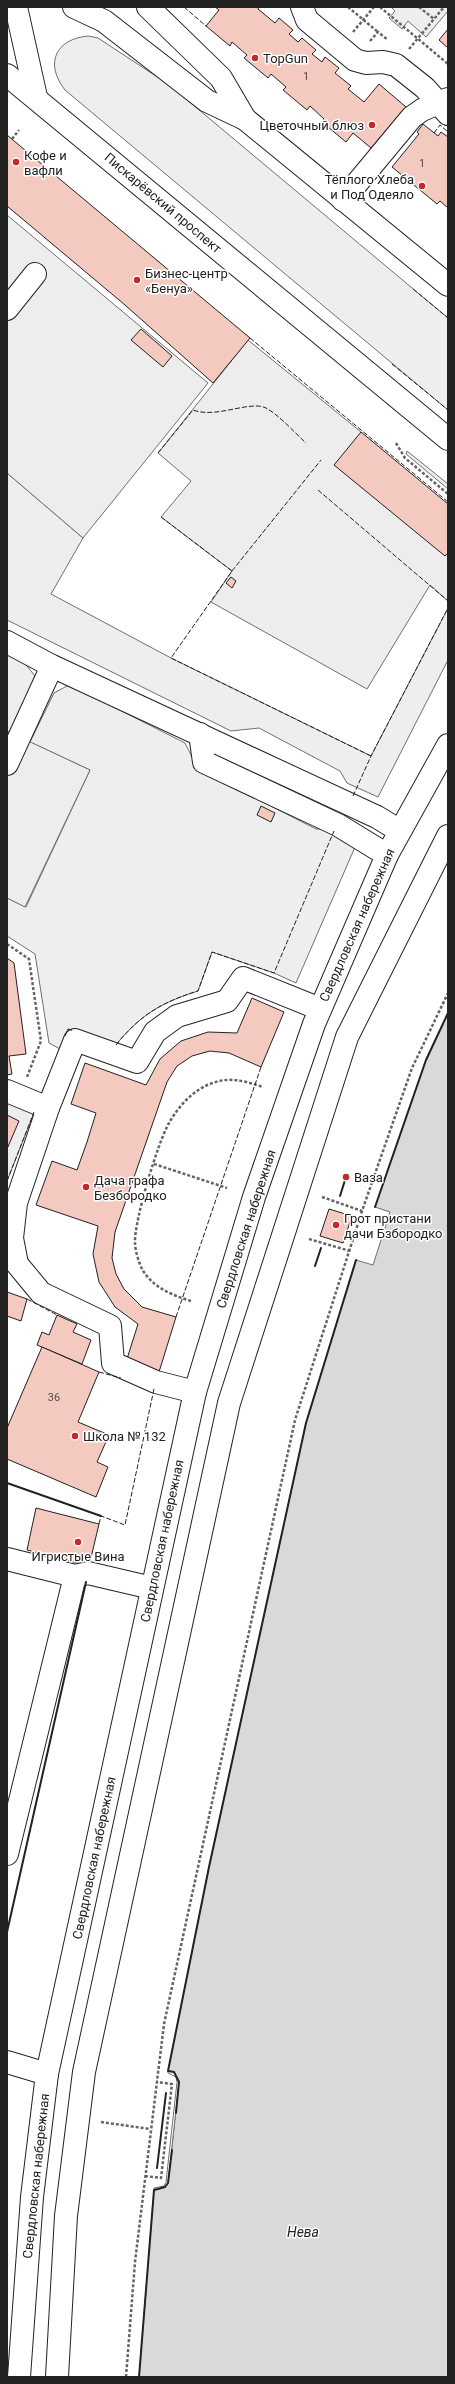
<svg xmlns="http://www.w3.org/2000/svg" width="455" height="2384" font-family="Roboto,sans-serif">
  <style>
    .green { fill: #eee; stroke: #6f6f6f }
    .parking { fill: #ededed; stroke: #6f6f6f }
    .water { fill: #d9d9d9; stroke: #6f6f6f }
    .pier { fill: #fff; stroke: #6f6f6f }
    .building { fill: #f3c9c0; stroke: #222 }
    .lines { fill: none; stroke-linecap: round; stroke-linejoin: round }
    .minor-casing { stroke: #222; stroke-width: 24 }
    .major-casing { stroke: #222; stroke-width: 24 }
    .path { stroke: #646464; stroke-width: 2.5; stroke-dasharray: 3 2; stroke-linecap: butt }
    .minor { stroke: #fff; stroke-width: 22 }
    .major { stroke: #fff; stroke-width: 22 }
    .fence { stroke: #222; stroke-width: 1; stroke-dasharray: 5 2; stroke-linecap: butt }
    .wall { stroke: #222; stroke-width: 2 }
    .poi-dot { fill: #c62828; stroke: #fff; stroke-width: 1.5 }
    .labels { text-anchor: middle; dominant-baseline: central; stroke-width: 3; stroke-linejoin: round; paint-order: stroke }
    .number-label { font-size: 11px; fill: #564c4a }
    .poi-label { font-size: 13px; fill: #222; stroke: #fff; text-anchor: start }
    .street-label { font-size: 13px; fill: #222; stroke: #fff }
    .water-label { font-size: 14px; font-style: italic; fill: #222; stroke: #fff }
  </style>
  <rect width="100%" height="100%" fill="#fff"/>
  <g class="green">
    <path d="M391,7H448V11L426,37L408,21L402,29L389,18L395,11Z"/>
    <path d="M88,36L98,38L168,84L448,318V410L65,90C44,63 56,39 88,36Z"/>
    <path d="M407,451L448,484V489L406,454Z"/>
    <path d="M7,473L83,538L51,594L171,658L371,756L448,608V660L378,797L347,783L340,771L259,728L231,731L7,620Z"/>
    <path d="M7,653L23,661L35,676L12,733L7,731Z"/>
    <path d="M67,686L78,689L185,743L198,769L316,829H326L355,847L296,983L274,973L212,952L198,991C160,1003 139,1016 114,1047L68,1029L60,1049L49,1043L35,954L7,936V898L26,907L90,770L30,742L54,693Z"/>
    <path d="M7,1100L34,1113L7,1181Z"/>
  </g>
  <g class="parking">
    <path d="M7,215L208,383L83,538L7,473Z"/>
    <path d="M248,340L361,432L445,556L448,553V601L430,585L367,689L211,602L232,571L161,517L191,481L158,453Z"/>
    <path d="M7,731L90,770L25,907L7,898Z"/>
  </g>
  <path class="water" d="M448,1013V2377H139L154,2190L160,2189L168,2183L179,2082L174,2072L168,2071L209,1867L306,1423L356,1260L373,1265L390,1212L375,1207L426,1060Z"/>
  <path class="pier" d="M168,2071L174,2072L179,2082L168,2183L165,2187L154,2190V2188L164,2186L166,2182L177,2082L176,2077L168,2073Z"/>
  <g class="building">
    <path d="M215,7H259L258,9L275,23L279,18L293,30L289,34L298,42L302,38L316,50L312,54L322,62L325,57L339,68L335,73L351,86L348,89L364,102L379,84L406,107L371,148L353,133L346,142L322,122L324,119L310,106L307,110L283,90L286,87L271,74L268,78L244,58L247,55L232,42L230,46L206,26L219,10Z"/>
    <path d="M448,29V48L439,40Z"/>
    <path d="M423,124L438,136L441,132L448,137V208L440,201L437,204L392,167L419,134L417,132Z"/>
    <path d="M7,135L250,338L213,383L125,305L7,206Z"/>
    <path d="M141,329L172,356L163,367L131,340Z"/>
    <path d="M361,432L448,504V553L445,556L334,465Z"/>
    <path d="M231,577L236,581L232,588L226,583Z"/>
    <path d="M261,806L275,813L271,822L257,815Z"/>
    <path d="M7,958L14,963L26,1054L9,1056L12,1074L7,1075Z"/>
    <path d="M252,998L284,1012L261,1067L229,1053L210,1051L192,1056L177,1066L167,1082L115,1232L112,1258L116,1274L124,1289L142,1307L176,1317L159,1372L126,1362L138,1324L115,1307L99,1282L93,1254L98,1226L36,1205L52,1161L77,1170L87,1142L96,1113L71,1104L85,1063L146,1085L160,1059L181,1041L208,1032L237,1033Z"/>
    <path d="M7,1115L19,1121L7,1149Z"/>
    <path d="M329,1209L352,1216L343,1243L320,1236Z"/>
    <path d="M7,1292L27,1299L21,1321L7,1316Z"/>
    <path d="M57,1315L77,1324L73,1332L91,1340L82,1364L37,1345L42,1332L49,1335Z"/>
    <path d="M42,1347L99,1372L78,1422L109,1435L97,1462L108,1467L96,1497L7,1459V1428Z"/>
    <path d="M36,1508L99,1524L89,1566L27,1550Z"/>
  </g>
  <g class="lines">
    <g class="minor-casing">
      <g id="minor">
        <path d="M302,7L307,20L355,60L366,63L383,62L396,65L425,88L448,114"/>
        <path d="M343,200L412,117L422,110L448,99"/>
        <path d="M7,309L35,274"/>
        <path d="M7,642L52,666L377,817L400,831"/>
        <path d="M200,734L204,762L338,825L387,855"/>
        <path d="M7,764L52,666"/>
        <path d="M7,1091L48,1108"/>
        <path d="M195,1392L156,1382L113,1363L110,1326L41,1293L17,1264L12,1238L16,1203L48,1108L75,1040L137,1062L155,1032L177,1016L227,1001L243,978L320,1009"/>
        <path d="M7,1559L75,1576L88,1573L152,1588"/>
        <path d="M7,1854L75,1576"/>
        <path d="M7,2062L47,2074"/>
      </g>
    </g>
    <g class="major-casing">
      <g id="major">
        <path d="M16,7L36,97"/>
        <path d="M74,7L104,21L207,101L245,119L448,285"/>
        <path d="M148,7L221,78L245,119"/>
        <path d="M7,75L448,439"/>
        <path d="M19,2377L32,2197L47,2074L195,1392L254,1197L314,1024L387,855L448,745"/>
        <path d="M57,2377L66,2216L84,2072L229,1403L347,1037L448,836"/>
      </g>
    </g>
    <g class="path">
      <path d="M348,7L378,32"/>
      <path d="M380,7L448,64"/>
      <path d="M419,7L434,19"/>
      <path d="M353,32L374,7"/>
      <path d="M370,41L378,32L388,40"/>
      <path d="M409,49L444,7"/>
      <path d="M12,139L19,130"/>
      <path d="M396,443L405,458L448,494"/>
      <path d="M7,944L29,959L41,1041L27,1077"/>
      <path d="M154,1164L227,1188"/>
      <path d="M322,1197L362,1211"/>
      <path d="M309,1239L350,1251"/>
      <path d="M191,1301C172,1295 153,1288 142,1269C139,1263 135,1250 135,1243C134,1221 158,1142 169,1123C178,1107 192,1091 210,1084C228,1076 245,1081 263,1087"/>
      <path d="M101,2122L150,2129"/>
      <path d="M145,2176L161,2178L172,2084L156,2082"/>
      <path d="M126,2377L135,2262L164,2024L295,1420L362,1211L412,1068L448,993"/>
    </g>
    <use href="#minor" class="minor"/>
    <use href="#major" class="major"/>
    <g class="fence">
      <path d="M184,7L206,26"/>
      <path d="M434,133L440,125L448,132"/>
      <path d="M413,289L448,318"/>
      <path d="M250,338L448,502"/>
      <path d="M392,364L448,410"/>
      <path d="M158,453L193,410C216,419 250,400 266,408C279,415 295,433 306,443"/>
      <path d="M318,490L448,601"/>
      <path d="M161,517L232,571L171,658L371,756"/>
      <path d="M232,571L321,460"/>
      <path d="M353,796L371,756L448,608"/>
      <path d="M65,1036L68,1029L74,1031"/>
      <path d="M116,1045C140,1015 162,1002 198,991L212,952L274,973L334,831"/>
      <path d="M7,1181L34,1112"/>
      <path d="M27,1299L57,1315"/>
      <path d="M176,1317L261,1067"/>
      <path d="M99,1372L121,1378"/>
      <path d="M99,1524L101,1516L125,1525L154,1389"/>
    </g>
    <g class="wall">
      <path d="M340,1196L346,1177"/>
      <path d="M375,1207L426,1060L448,1013"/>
      <path d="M315,1266L321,1248"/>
      <path d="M7,1483L101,1516"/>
      <path d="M7,1932L86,1582"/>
      <path d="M176,2113L179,2082L174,2072L168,2071L209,1867L306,1423L356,1260"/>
      <path d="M157,2168L166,2093"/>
      <path d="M139,2377L154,2190L165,2187L168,2183L172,2150"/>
    </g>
  </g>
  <g class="poi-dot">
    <circle cx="255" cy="58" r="4"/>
    <circle cx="372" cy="125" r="4"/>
    <circle cx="16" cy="162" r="4"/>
    <circle cx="422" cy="186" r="4"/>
    <circle cx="137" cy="280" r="4"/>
    <circle cx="346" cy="1177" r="4"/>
    <circle cx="86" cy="1187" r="4"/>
    <circle cx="336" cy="1225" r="4"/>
    <circle cx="75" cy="1436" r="4"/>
    <circle cx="78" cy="1542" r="4"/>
  </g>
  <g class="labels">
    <g class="number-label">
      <text x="306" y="76">1</text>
      <text x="422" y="163">1</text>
      <text x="54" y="1397">36</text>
    </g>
    <g class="poi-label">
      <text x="263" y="58">TopGun</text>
      <text x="364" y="125" text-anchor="end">Цветочный блюз</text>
      <text x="24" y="155">Кофе и<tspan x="24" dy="15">вафли</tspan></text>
      <text x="414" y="179" text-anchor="end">Тёплого Хлеба<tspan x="414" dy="15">и Под Одеяло</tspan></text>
      <text x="145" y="273">Бизнес-центр<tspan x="145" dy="15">«Бенуа»</tspan></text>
      <text x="354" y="1177">Ваза</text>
      <text x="94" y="1180">Дача графа<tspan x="94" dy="15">Безбородко</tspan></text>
      <text x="344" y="1218">Грот пристани<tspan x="344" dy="15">дачи Бзбородко</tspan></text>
      <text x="83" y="1436">Школа № 132</text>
      <text x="78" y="1556" text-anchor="middle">Игристые Вина</text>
    </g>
    <g class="street-label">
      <text transform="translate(163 203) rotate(40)">Пискарёвский проспект</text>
      <text transform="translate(357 925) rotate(-66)">Свердловская набережная</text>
      <text transform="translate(246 1229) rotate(-72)">Свердловская набережная</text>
      <text transform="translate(162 1541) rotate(-78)">Свердловская набережная</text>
      <text transform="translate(94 1858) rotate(-78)">Свердловская набережная</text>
      <text transform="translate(36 2176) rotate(-84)">Свердловская набережная</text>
    </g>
    <g class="water-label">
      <text x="303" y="2232">Нева</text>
    </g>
  </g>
  <rect width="455" height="2384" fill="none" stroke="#222222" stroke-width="16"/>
</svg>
